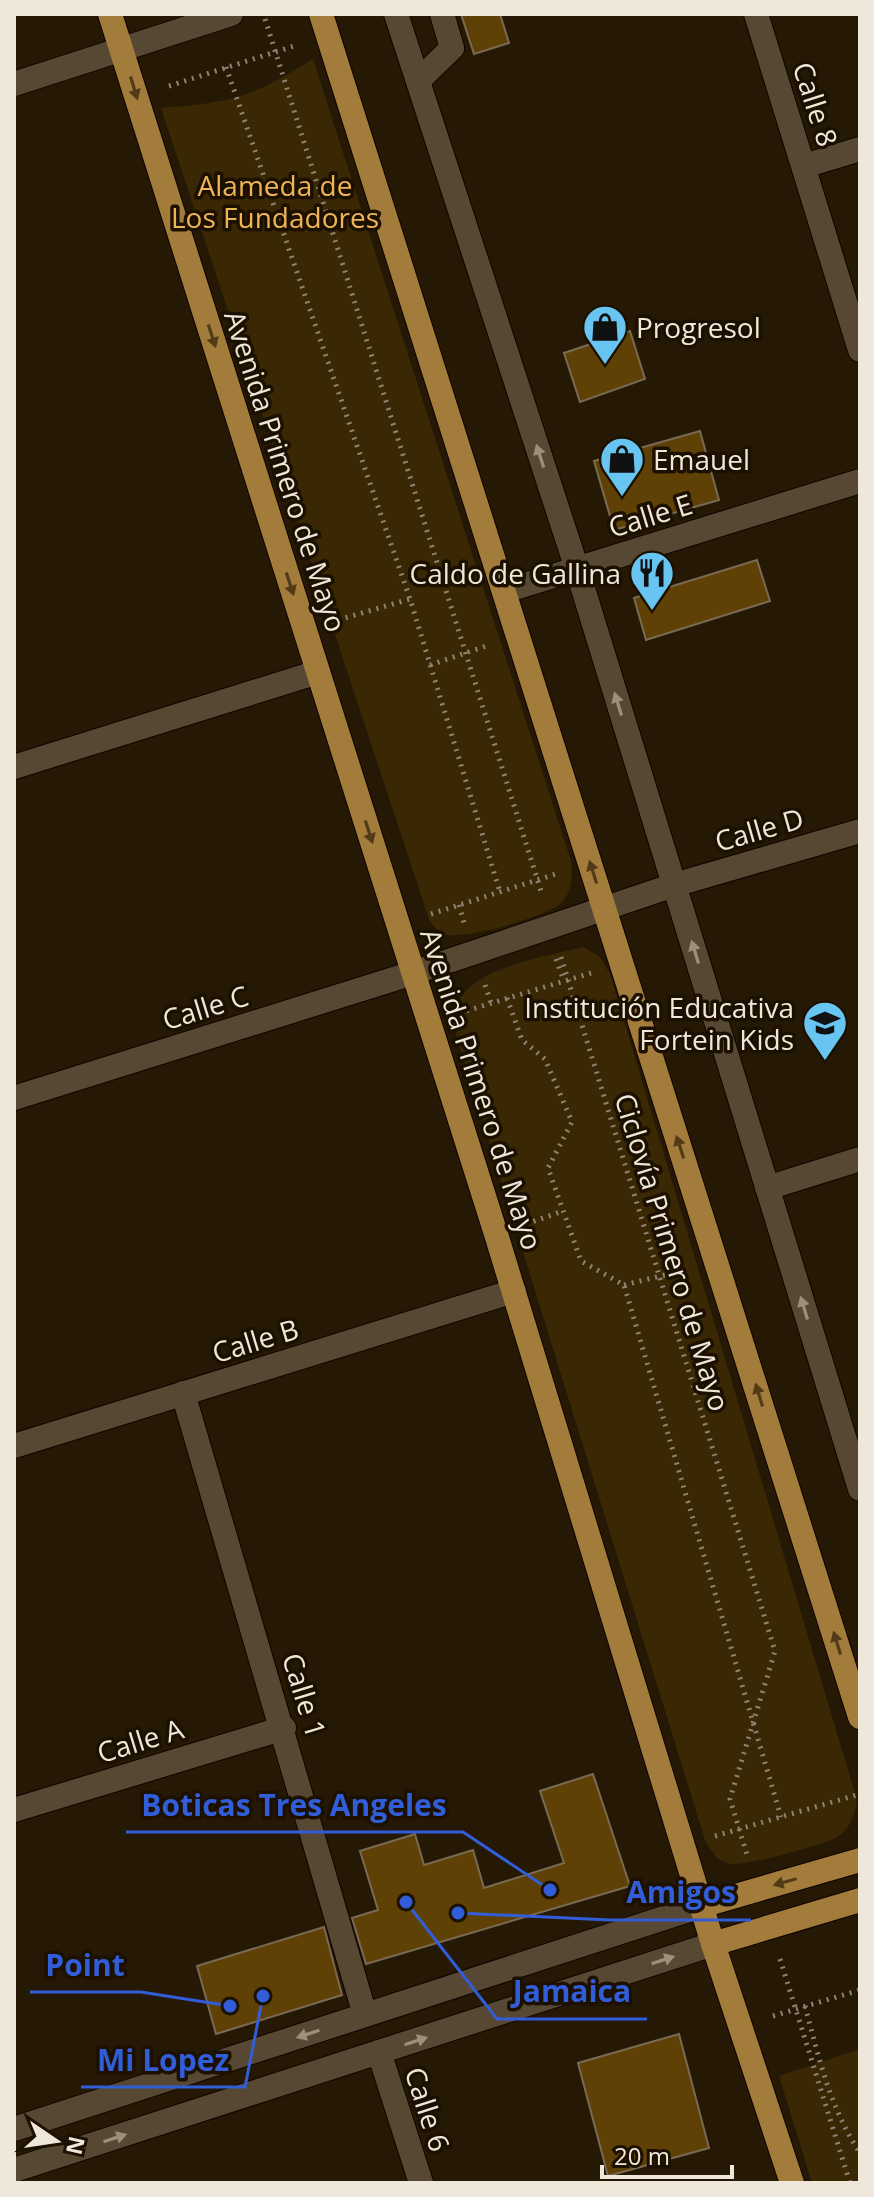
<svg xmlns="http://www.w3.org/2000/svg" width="874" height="2197" font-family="'Open Sans',sans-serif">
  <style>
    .green { fill: #3a2704 }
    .building { fill: #5f4106; stroke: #796a54; stroke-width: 2 }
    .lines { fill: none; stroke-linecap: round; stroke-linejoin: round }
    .minor-casing { stroke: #0e0400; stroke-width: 26 }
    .major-casing { stroke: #0e0400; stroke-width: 26 }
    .path { stroke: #8d8473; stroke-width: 5; stroke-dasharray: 2 6; stroke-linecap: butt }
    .minor { stroke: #574833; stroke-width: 24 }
    .major { stroke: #a37b3a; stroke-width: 24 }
    .oneway { fill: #523b17 }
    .oneway2 { fill: #9b907e }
    .labels { text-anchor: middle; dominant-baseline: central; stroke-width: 7; stroke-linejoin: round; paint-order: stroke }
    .street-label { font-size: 28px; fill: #efe7da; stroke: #1c1000 }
    .park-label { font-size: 28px; fill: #efb456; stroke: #1c1000 }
    .poi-label { font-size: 28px; fill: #efe7da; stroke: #1c1000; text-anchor: start }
    .leader { fill: none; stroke: #325dd8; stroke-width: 3 }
    .callout-dot { fill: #325dd8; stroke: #1c1000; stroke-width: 3 }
    .callout-label { font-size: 30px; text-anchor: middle; font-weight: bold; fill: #325dd8; stroke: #1c1000; stroke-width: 7; stroke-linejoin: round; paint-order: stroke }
  </style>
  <rect width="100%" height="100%" fill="#251905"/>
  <g class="green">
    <path d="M313,59L571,861C572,874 573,891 562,902C549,916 462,941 444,934C439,932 434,926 430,922L161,108C234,102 250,98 313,59Z"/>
    <path d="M583,947L600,957L610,974L857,1800C854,1815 851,1829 837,1837C824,1845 746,1866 732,1864C717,1862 712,1852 705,1840L456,1035C457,1025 455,1011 458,1003C473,967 549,956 583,947Z"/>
    <path d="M860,2049V2183H812L779,2076Z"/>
  </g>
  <g class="building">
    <path d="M461,14H500L509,43L474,54Z"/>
    <path d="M630,331L645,379L580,402L564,353Z"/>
    <path d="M700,431L719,500L614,530L594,461Z"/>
    <path d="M757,560L770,601L646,640L634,598Z"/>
    <path d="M593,1774L630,1886L366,1964L352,1918L378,1910L360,1851L415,1834L424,1865L473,1850L484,1888L564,1863L540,1791Z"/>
    <path d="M324,1927L342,1995L216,2034L197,1966Z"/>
    <path d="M679,2034L709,2148L608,2176L578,2063Z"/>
  </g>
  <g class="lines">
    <g class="minor-casing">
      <g id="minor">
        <path d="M396,14L577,569L860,1489"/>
        <path d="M756,14L860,350"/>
        <path d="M418,81L452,48L442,14"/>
        <path d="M14,84L231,14"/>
        <path d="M804,166L860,149"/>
        <path d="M505,591L860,481"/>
        <path d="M14,767L318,672"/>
        <path d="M14,1098L413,973L674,885L860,831"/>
        <path d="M767,1188L860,1159"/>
        <path d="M183,1393L365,2015"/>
        <path d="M14,1446L514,1291"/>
        <path d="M14,1810L284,1728"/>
        <path d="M379,2052L421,2183"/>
        <path d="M14,2129L701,1906"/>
        <path d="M14,2170L713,1944"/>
      </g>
    </g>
    <g class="major-casing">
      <g id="major">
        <path d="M110,14L496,1234L713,1944L792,2183"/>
        <path d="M321,14L860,1717"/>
        <path d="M701,1906L860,1860"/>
        <path d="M713,1944L860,1900"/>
      </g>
    </g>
    <g class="path">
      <path d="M265,19L542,894"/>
      <path d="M226,67L410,599L500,892"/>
      <path d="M169,86L297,45"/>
      <path d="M338,620L410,599"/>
      <path d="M430,665L486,646"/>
      <path d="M459,905L464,923"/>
      <path d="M431,914L559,873"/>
      <path d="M561,957L775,1651L730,1799L748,1858"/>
      <path d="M556,959L564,981"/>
      <path d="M485,985L491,1003"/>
      <path d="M507,998L522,1040L545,1059L572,1122L548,1168L581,1261L624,1285L781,1817"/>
      <path d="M459,1013L591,973"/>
      <path d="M526,1224L563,1211"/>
      <path d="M624,1285L685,1270"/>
      <path d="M715,1836L860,1794"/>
      <path d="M780,1959L850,2183"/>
      <path d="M805,2006C819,2058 830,2108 860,2153"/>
      <path d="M773,2016L860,1990"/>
    </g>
    <use href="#minor" class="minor"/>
    <use href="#major" class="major"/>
  </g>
  <defs><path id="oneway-solid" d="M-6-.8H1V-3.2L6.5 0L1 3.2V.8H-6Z" transform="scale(2)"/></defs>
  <g class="oneway">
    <use href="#oneway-solid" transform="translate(134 88) rotate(73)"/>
    <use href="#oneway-solid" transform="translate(212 336) rotate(72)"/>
    <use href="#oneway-solid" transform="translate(290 584) rotate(72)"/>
    <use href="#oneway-solid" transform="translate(369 832) rotate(72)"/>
    <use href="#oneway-solid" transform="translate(593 872) rotate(-108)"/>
    <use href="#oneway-solid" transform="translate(680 1147) rotate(-108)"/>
    <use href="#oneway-solid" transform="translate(759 1395) rotate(-107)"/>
    <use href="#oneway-solid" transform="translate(837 1643) rotate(-107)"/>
    <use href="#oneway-solid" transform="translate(785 1882) rotate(164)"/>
  </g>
  <g class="oneway2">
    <use href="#oneway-solid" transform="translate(540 456) rotate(-108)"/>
    <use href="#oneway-solid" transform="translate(618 704) rotate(-107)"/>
    <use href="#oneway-solid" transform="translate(695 952) rotate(-107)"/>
    <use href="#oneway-solid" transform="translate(804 1308) rotate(-107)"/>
    <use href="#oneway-solid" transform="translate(663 1960) rotate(-18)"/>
    <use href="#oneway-solid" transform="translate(308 2034) rotate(162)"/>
    <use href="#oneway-solid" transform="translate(416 2041) rotate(-18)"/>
    <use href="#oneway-solid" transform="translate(115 2138) rotate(-18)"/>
  </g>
  <defs>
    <g id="shop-pin" transform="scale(2.3)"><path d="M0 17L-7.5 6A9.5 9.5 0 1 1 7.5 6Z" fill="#68c4f0" stroke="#1c1000"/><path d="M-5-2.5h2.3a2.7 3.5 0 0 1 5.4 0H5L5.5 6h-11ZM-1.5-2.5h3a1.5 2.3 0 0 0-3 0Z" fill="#111"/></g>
    <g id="restaurant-pin" transform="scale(2.3)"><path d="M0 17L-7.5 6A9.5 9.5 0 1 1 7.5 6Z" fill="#68c4f0" stroke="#1c1000"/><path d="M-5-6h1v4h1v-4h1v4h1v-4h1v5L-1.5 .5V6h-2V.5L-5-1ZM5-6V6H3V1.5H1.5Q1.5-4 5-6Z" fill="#111"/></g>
    <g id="school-pin" transform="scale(2.3)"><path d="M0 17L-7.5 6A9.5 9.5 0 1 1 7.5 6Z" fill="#68c4f0" stroke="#1c1000"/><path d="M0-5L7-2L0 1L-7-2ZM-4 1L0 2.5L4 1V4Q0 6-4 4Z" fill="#111"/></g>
  </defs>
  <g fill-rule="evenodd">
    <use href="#shop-pin" x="605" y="327"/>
    <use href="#shop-pin" x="622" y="459"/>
    <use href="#restaurant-pin" x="652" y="573"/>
    <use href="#school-pin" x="825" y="1023"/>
  </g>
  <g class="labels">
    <g class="street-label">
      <text transform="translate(816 104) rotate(72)">Calle 8</text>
      <text transform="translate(286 471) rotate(72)">Avenida Primero de Mayo</text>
      <text transform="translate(650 515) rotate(-17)">Calle E</text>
      <text transform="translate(759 829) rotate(-16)">Calle D</text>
      <text transform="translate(205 1007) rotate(-17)">Calle C</text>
      <text transform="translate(482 1089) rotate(72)">Avenida Primero de Mayo</text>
      <text transform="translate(673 1252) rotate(73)">Ciclovía Primero de Mayo</text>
      <text transform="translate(255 1340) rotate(-17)">Calle B</text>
      <text transform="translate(305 1695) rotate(73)">Calle 1</text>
      <text transform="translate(140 1740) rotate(-17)">Calle A</text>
      <text transform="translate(428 2109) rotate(72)">Calle 6</text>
    </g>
    <g class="park-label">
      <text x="275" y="185">Alameda de<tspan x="275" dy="32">Los Fundadores</tspan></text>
    </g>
    <g class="poi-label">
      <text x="636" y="327">Progresol</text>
      <text x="653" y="459">Emauel</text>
      <text x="621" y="573" text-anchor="end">Caldo de Gallina</text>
      <text x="794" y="1007" text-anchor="end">Institución Educativa<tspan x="794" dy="32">Fortein Kids</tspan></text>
    </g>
  </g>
  <path class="leader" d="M550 1890L463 1832H126M458 1913L610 1920H751M230 2006L141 1992H30M406 1902L497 2019H647M263 1996L245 2087H81"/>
  <g class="callout-dot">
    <circle cx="550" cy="1890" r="8"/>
    <circle cx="458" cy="1913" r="8"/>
    <circle cx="230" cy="2006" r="8"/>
    <circle cx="406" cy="1902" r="8"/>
    <circle cx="263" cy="1996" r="8"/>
  </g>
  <g class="callout-label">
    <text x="294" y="1816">Boticas Tres Angeles</text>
    <text x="681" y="1903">Amigos</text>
    <text x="85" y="1976">Point</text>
    <text x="572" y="2002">Jamaica</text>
    <text x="163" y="2071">Mi Lopez</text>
  </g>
  <rect width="874" height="2197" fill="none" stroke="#efe7da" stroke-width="32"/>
  <g transform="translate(56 2141) rotate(103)" stroke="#1c1000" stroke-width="6" paint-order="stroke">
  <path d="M0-6L14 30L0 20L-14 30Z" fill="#efe7da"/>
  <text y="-12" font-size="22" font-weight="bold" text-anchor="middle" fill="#efe7da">N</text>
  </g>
  <path d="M602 2165v12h130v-12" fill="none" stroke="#efe7da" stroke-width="4"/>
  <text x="614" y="2165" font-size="24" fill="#efe7da" stroke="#1c1000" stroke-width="6" paint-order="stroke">20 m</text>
</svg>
